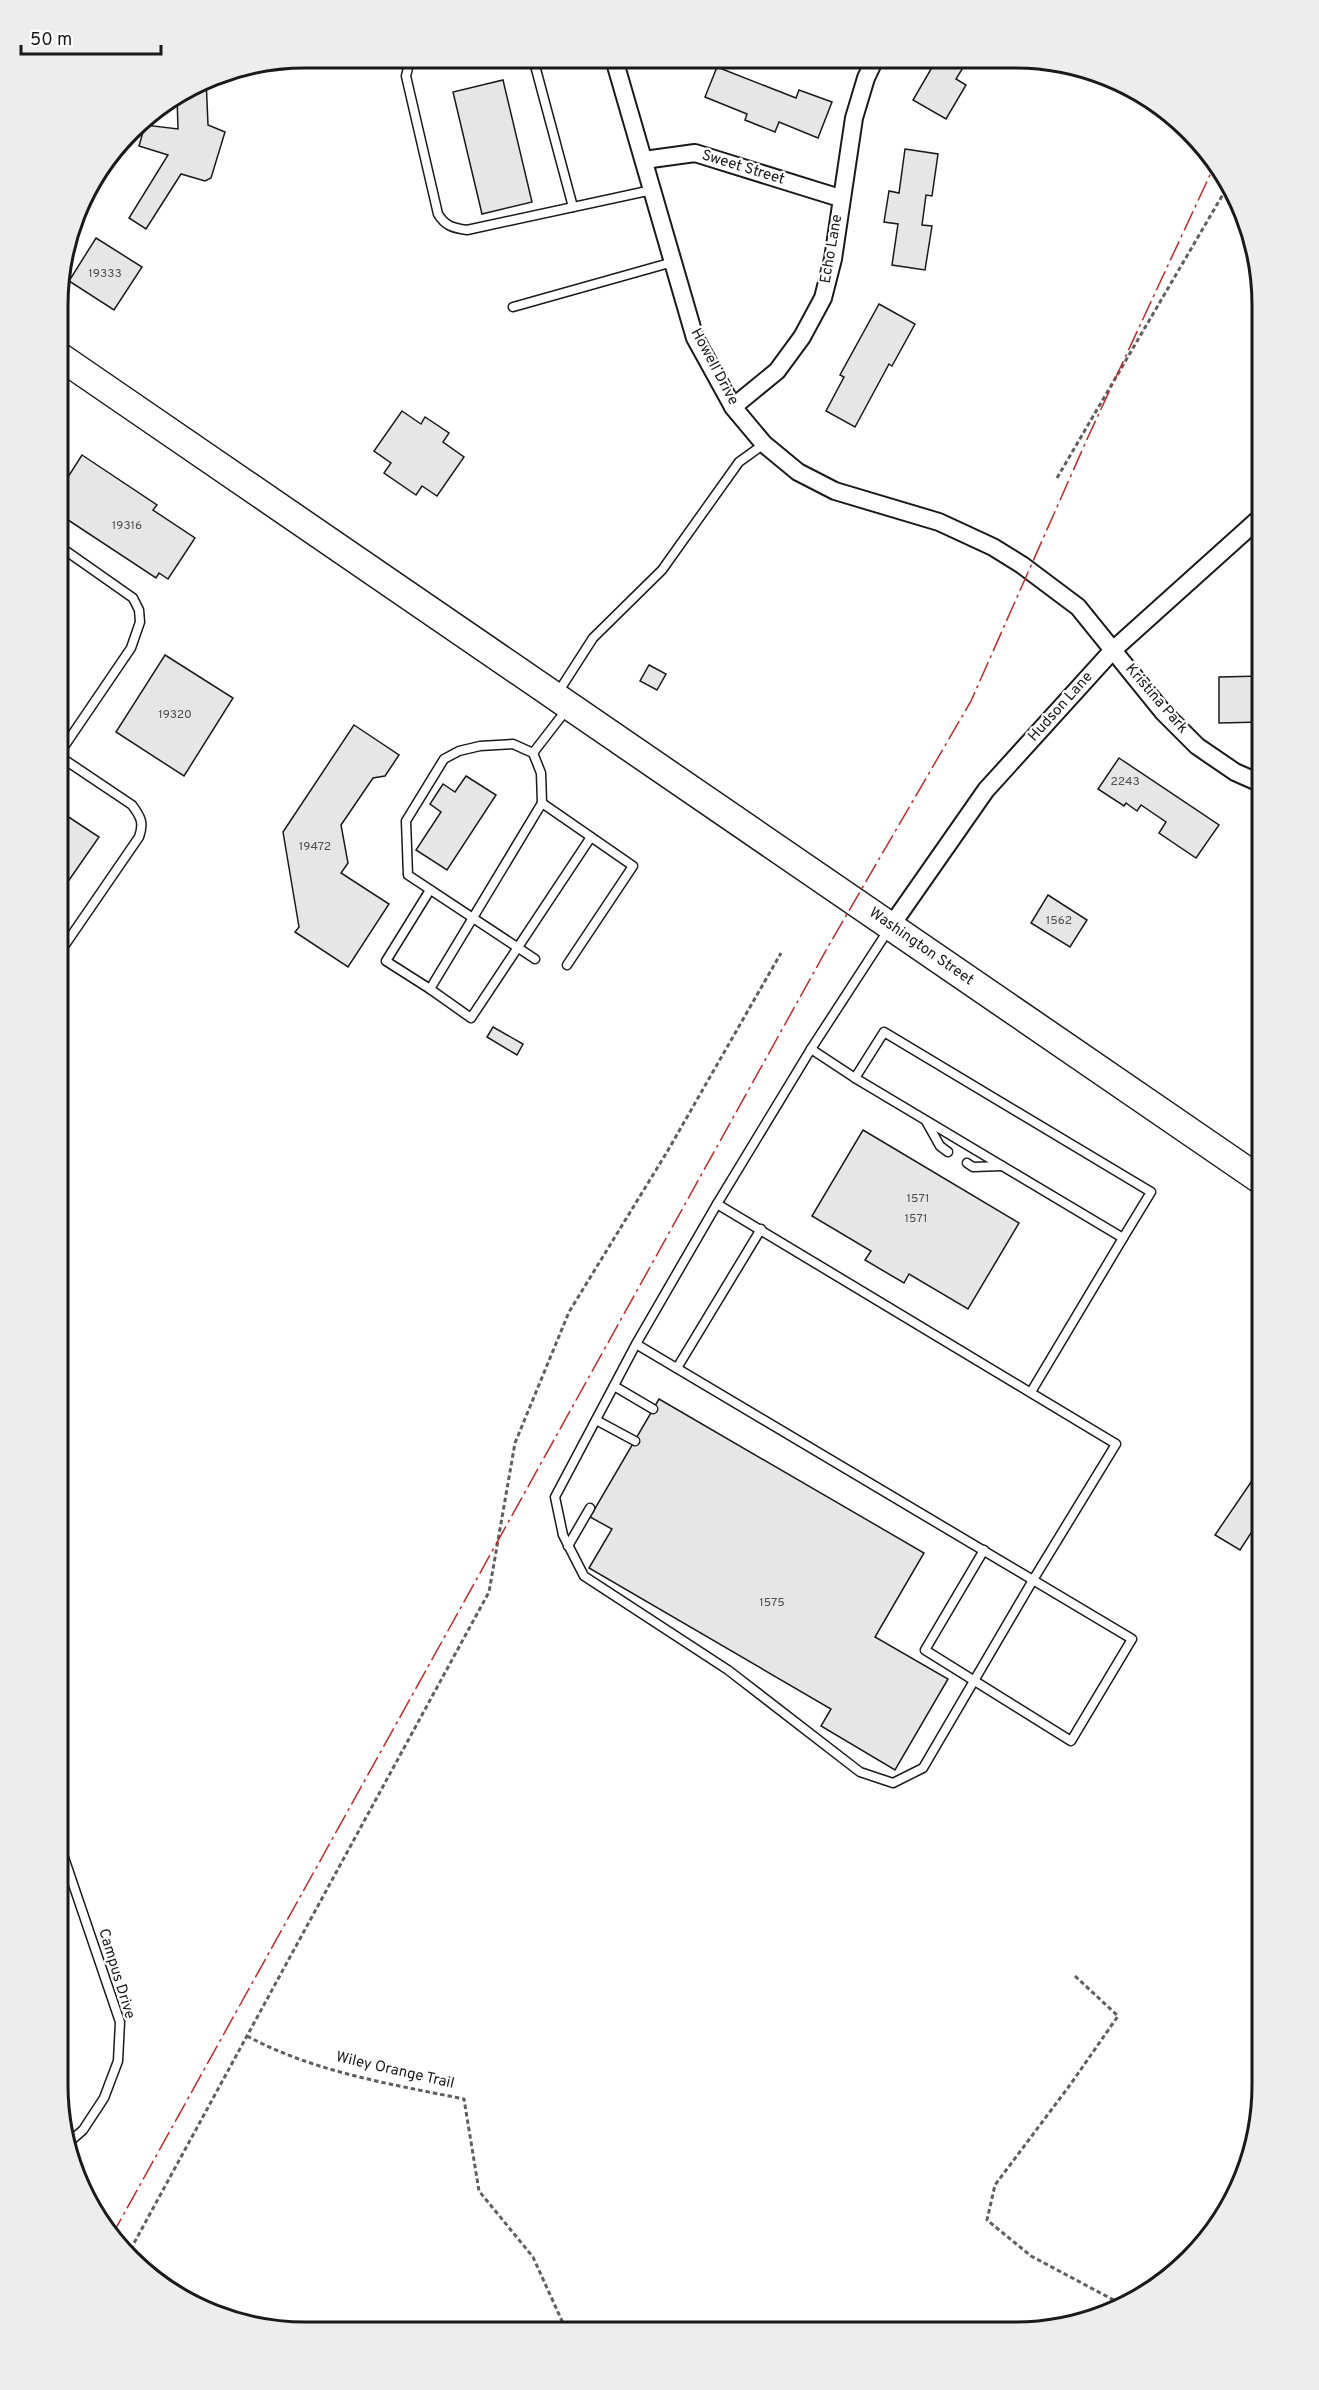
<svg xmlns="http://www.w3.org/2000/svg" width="1319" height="2390" font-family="Overpass,sans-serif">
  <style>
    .building { fill: #e6e6e6; stroke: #1a1a1a; stroke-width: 1.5 }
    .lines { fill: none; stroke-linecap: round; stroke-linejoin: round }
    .service-casing { stroke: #1a1a1a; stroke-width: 11 }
    .minor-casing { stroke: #1a1a1a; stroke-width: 20 }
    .primary-casing { stroke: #1a1a1a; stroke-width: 30 }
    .path { stroke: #5f5f5f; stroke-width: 3; stroke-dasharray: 4.5 3; stroke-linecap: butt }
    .service { stroke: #fff; stroke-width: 8 }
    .minor { stroke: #fff; stroke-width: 16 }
    .primary { stroke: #fff; stroke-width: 27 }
    .power { stroke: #c62828; stroke-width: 1.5; stroke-dasharray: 21 4.5 3 4.5; stroke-linecap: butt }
    .labels { text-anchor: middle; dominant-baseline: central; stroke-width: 4.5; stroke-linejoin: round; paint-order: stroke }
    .number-label { font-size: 12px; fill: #4d4d4d }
    .street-label { font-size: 15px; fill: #1a1a1a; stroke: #fff }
    .rim { fill: none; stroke: #1a1a1a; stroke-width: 3 }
  </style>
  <rect width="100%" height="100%" fill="#fff"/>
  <g class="building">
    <path d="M929,61H967L956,79L966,85L946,119L913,100L934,64Z"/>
    <path d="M717,67L796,98L799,90L832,102L818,138L779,122L775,132L745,120L747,114L705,97Z"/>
    <path d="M206,78L208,125L225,132L211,178L205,181L181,174L146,229L129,218L168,155L139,146L145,125L178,129L177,96Z"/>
    <path d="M503,80L532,202L482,214L453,92Z"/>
    <path d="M905,149L938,154L932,196L926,195L922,225L932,226L925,270L892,265L898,224L884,222L889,191L899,193Z"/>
    <path d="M96,238L142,267L114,310L69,281Z"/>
    <path d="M879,304L915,324L892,366L889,364L855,427L826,411L844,377L840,375Z"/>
    <path d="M402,411L421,424L425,417L449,433L443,442L464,457L437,496L422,486L416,495L384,473L391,463L374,451Z"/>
    <path d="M82,455L157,505L153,510L195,538L168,579L159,573L156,578L59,514V491Z"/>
    <path d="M165,655L233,698L184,776L116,732Z"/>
    <path d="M649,665L666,674L657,690L640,681Z"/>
    <path d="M1262,676V722L1219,723V677Z"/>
    <path d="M354,725L399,755L385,776L373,778L341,825L348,863L341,873L389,904L348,967L295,932L299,927L283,832Z"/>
    <path d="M1119,758L1219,825L1196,858L1159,833L1166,822L1141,805L1137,811L1126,803L1124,806L1098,789Z"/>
    <path d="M466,776L496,795L447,870L416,850L441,812L430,804L443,784L455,792Z"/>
    <path d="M58,810L99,837L58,896Z"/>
    <path d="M1256,851L1262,852V880L1253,878Z"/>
    <path d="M1048,895L1087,920L1070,947L1031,923Z"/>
    <path d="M493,1027L523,1044L517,1055L487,1037Z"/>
    <path d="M863,1130L1019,1223L968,1309L909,1274L904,1283L865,1260L871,1251L812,1216Z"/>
    <path d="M659,1399L924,1553L875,1637L948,1679L895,1770L821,1726L831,1709L589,1568L612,1529L590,1517Z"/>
    <path d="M1262,1466V1516L1240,1550L1215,1535Z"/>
    <path d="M57,2061L67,2093L59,2097L57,2086Z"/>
  </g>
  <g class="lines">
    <g class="service-casing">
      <g id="service">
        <path d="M414,58L409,64L406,76L438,214C445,226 453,228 467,230L652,190"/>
        <path d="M533,58L573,207"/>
        <path d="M513,307L673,262"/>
        <path d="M557,694L593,638L662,570L739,462L764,444"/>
        <path d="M59,754L131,648L140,622L139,610L133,598L59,546"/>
        <path d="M542,803L633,866L567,965"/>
        <path d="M430,890L386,961L430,989L542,803L541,773L533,753"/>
        <path d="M58,955L139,837C144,823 141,817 132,805L59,756"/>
        <path d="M535,959L408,875L406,821L444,759L459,751L480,746L513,744L533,753L567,709"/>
        <path d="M430,989L471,1018L591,837"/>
        <path d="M811,1049L855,1078L1123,1238L1031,1392"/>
        <path d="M855,1078L884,1032L1151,1192L1123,1238"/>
        <path d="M926,1121L940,1146L948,1152"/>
        <path d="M967,1163L973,1167L1002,1166"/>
        <path d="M717,1204L1116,1444L1033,1580L1132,1639L1071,1741L925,1650L984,1550"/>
        <path d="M636,1344L1033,1580L923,1768L893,1783L860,1772L728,1670L584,1576L563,1535L555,1497L636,1344L717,1204L811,1049L889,929"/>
        <path d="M677,1368L761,1229"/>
        <path d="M614,1386L653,1409"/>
        <path d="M596,1420L635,1441"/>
        <path d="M568,1546L590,1508"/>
        <path d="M57,1837L120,2022L118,2061L104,2098L83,2130L67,2144"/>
      </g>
    </g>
    <g class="minor-casing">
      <g id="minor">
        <path d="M614,59L695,338L733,407L764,444L798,472L835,491L939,522L993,547L1022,565L1078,607L1163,712L1197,746L1235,772L1262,784"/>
        <path d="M644,160L695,153L840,198"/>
        <path d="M733,407L777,371L802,337L823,298L833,259L854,118L866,78L874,61"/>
        <path d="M891,926L986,790L1113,650L1262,516"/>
      </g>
    </g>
    <g class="primary-casing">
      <path id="primary" d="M59,356L1262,1181"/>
    </g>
    <g class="path">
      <path d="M1057,478L1229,184"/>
      <path d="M1075,1976L1118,2016L1070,2085L995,2185L987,2220L1031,2256L1123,2305"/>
      <path d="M247,2036C314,2072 390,2084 464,2099L479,2191L533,2257L567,2332"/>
      <path d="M127,2256L489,1592L515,1443L569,1312L667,1152L781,953"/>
    </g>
    <use href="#service" class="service"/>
    <use href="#minor" class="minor"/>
    <use href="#primary" class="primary"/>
    <path class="power" d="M111,2237L829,945L971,701L1088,437L1216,162"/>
  </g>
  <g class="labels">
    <g class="number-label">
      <text x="105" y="274">19333</text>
      <text x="127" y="526">19316</text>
      <text x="175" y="715">19320</text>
      <text x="1125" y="782">2243</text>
      <text x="315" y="847">19472</text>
      <text x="1059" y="921">1562</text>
      <text x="918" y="1199">1571</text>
      <text x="916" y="1219">1571</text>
      <text x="772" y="1603">1575</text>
    </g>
    <g class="street-label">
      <text transform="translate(743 168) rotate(17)">Sweet Street</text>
      <text transform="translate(832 249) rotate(-80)">Echo Lane</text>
      <text transform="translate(714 367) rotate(62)">Howell Drive</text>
      <text transform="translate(1156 699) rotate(49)">Kristina Park</text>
      <text transform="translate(1061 707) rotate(-48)">Hudson Lane</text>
      <text transform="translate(921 947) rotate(35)">Washington Street</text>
      <text transform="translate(116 1974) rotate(73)">Campus Drive</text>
      <text transform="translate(395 2071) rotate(13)">Wiley Orange Trail</text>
    </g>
  </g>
  <path d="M0 0H1319V2390H0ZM305 68H1015A237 237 0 0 1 1252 305V2085A237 237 0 0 1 1015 2322H305A237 237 0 0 1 68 2085V305A237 237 0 0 1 305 68Z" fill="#ededed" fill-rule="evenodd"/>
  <path class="rim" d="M305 68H1015A237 237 0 0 1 1252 305V2085A237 237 0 0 1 1015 2322H305A237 237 0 0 1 68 2085V305A237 237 0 0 1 305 68Z"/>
  <path d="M21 45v9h140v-9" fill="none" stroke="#1a1a1a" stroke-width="3"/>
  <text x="30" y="45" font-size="18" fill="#1a1a1a" stroke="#ffffff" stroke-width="4.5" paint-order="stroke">50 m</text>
</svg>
